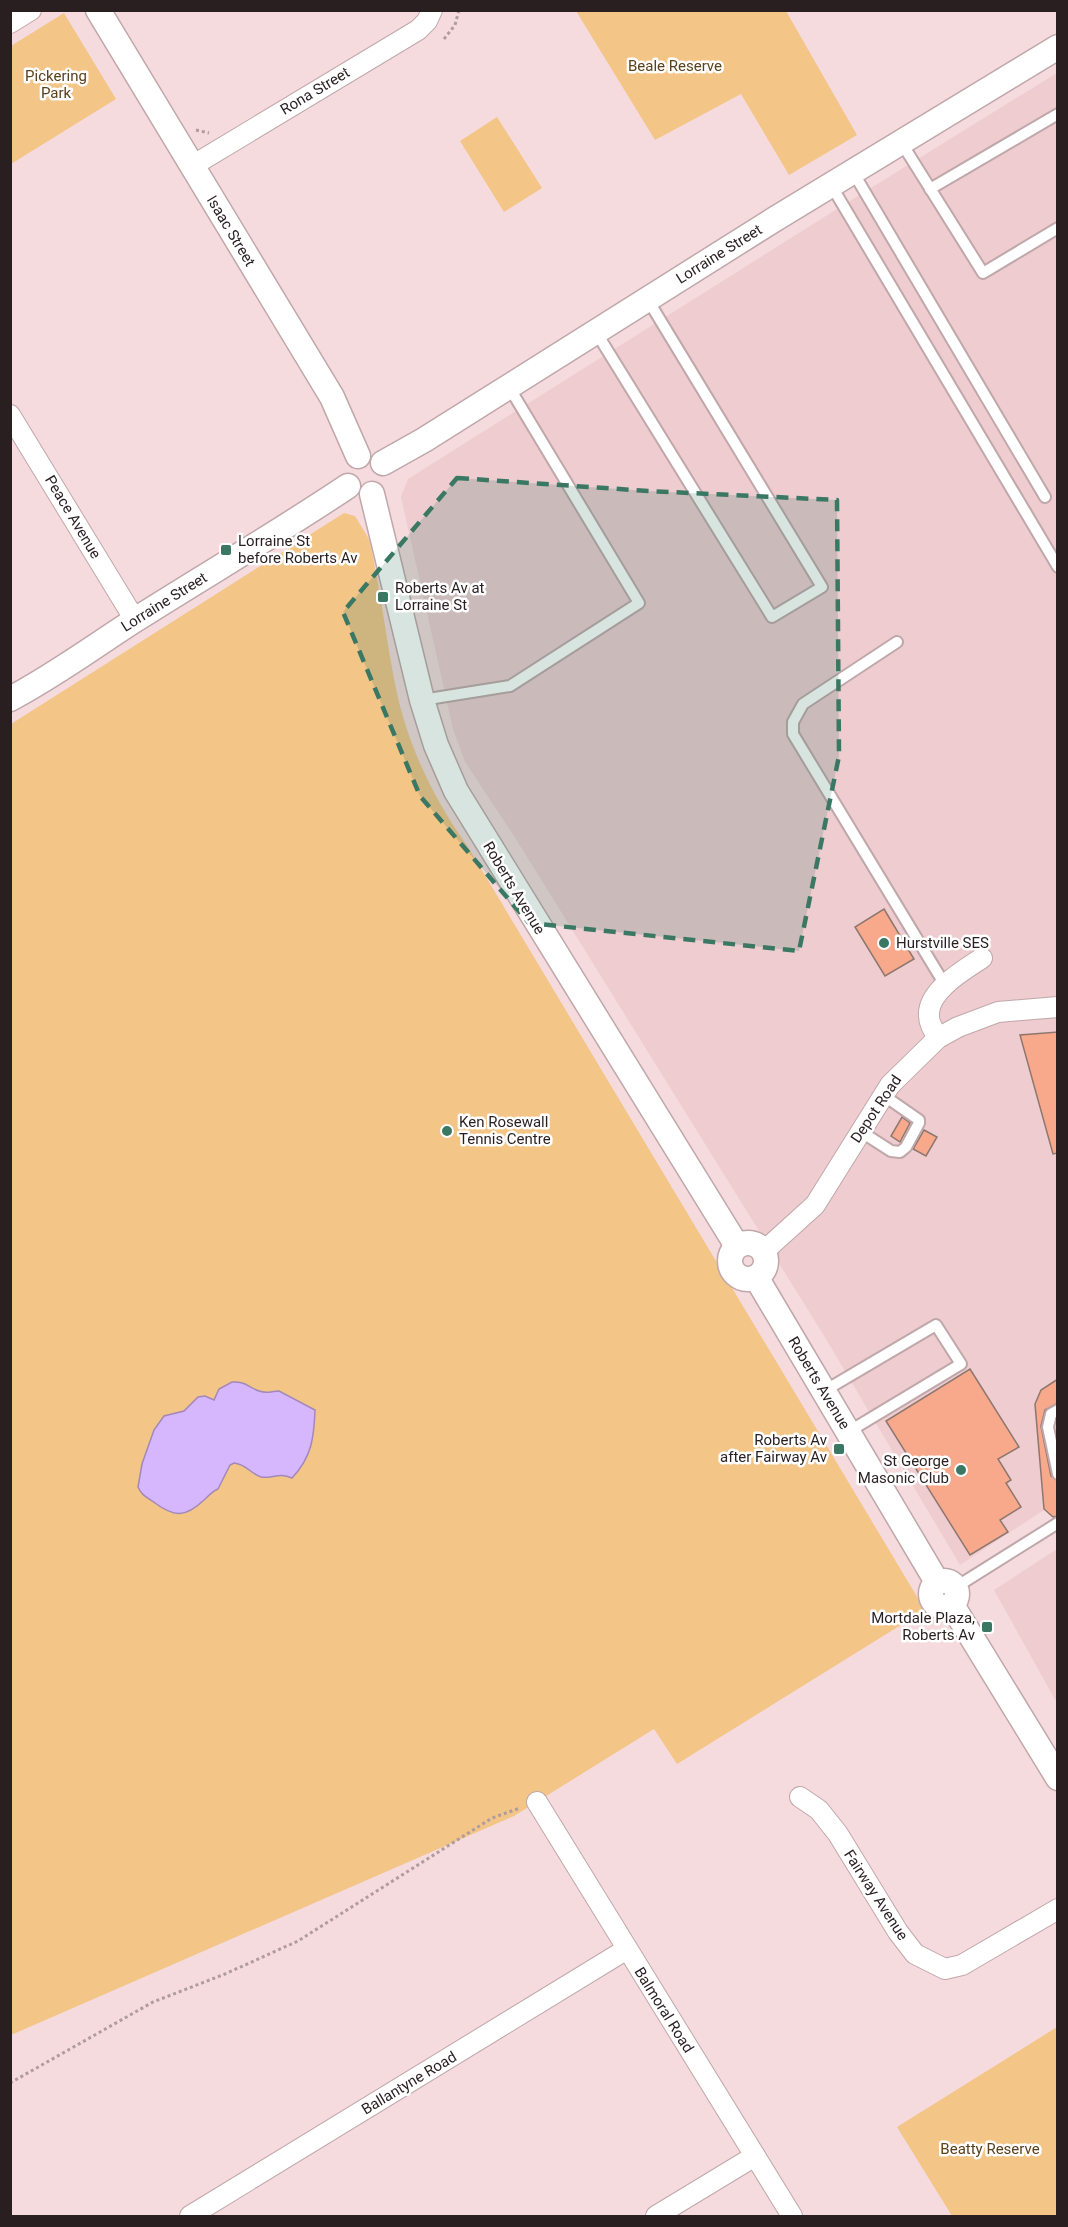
<svg xmlns="http://www.w3.org/2000/svg" width="1068" height="2227" font-family="Roboto,sans-serif">
  <style>
    .built { fill: #eeccd0 }
    .green { fill: #f3c587 }
    .water { fill: #d6b6fc; stroke: #a289ba; stroke-width: 1.5 }
    .building { fill: #f8a98b; stroke: #8d776f; stroke-width: 1.5 }
    .lines { fill: none; stroke-linecap: round; stroke-linejoin: round }
    .service-casing { stroke: #c0a7aa; stroke-width: 14 }
    .minor-casing { stroke: #c0a7aa; stroke-width: 22 }
    .tertiary-casing { stroke: #c0a7aa; stroke-width: 27 }
    .path { stroke: #b09b9e; stroke-width: 3; stroke-dasharray: 3 3; stroke-linecap: butt }
    .service { stroke: #fff; stroke-width: 10 }
    .minor { stroke: #fff; stroke-width: 20 }
    .tertiary { stroke: #fff; stroke-width: 24 }
    .marked { fill: #3b7864; fill-opacity: 0.2; stroke: #3b7864; stroke-width: 4.5; stroke-dasharray: 12 8; stroke-linejoin: round }
    .poi-dot { fill: #3b7864; stroke: #fff; stroke-width: 2 }
    .labels { text-anchor: middle; dominant-baseline: central; stroke-width: 5; stroke-linejoin: round; paint-order: stroke }
    .park-label { font-size: 15px; fill: #5b411c; stroke: #fff }
    .street-label { font-size: 15px; fill: #291f21; stroke: #fff }
    .poi-label { font-size: 15px; fill: #291f21; stroke: #fff; text-anchor: start }
  </style>
  <rect width="100%" height="100%" fill="#f5dbde"/>
  <g class="built">
    <path d="M1057,73V1379L1041,1390L1035,1404L1044,1510L960,1565L826,1339L514,836L465,762L453,729L401,497L408,479L845,204Z"/>
    <path d="M1057,1549V1703L994,1590Z"/>
  </g>
  <g class="green">
    <path d="M576,11H786L857,135L789,175L741,94L655,140Z"/>
    <path d="M64,13L116,99L11,164V46Z"/>
    <path d="M497,117L542,188L504,212L460,141Z"/>
    <path d="M344,513L355,516L369,539C381,589 386,642 397,693C409,748 435,801 468,847L925,1610L677,1764L654,1729L514,1816L11,2035V724Z"/>
    <path d="M1057,2027V2216H952L897,2127Z"/>
  </g>
  <path class="water" d="M232,1382C245,1381 248,1387 259,1391C267,1394 272,1391 279,1391L315,1410C314,1437 312,1457 292,1478C279,1472 272,1479 261,1477C251,1474 246,1464 234,1463L230,1465L218,1489C212,1491 209,1496 204,1500C185,1518 174,1517 155,1503C147,1497 142,1496 138,1487L142,1464L154,1430L164,1416L184,1411L198,1397L205,1396L214,1400L219,1389Z"/>
  <g class="building">
    <path d="M884,909L914,959L885,976L855,927Z"/>
    <path d="M1058,1032V1153L1053,1154L1020,1035Z"/>
    <path d="M902,1117L910,1123L900,1142L891,1136Z"/>
    <path d="M924,1130L937,1137L926,1156L913,1149Z"/>
    <path d="M970,1369L1019,1447L998,1459L1011,1480L1006,1483L1021,1507L1000,1520L1008,1532L970,1555L886,1421Z"/>
    <path d="M1058,1379V1403L1045,1410L1041,1426L1051,1476L1058,1481V1516L1053,1517L1044,1509L1035,1404L1041,1390Z"/>
  </g>
  <g class="lines">
    <g class="service-casing">
      <g id="service">
        <path d="M901,142L983,273L1058,228"/>
        <path d="M853,172L1045,497"/>
        <path d="M831,185L1058,567"/>
        <path d="M930,189L1058,114"/>
        <path d="M596,332L772,617L822,587L648,300"/>
        <path d="M897,642L803,704L793,722V734L945,985"/>
        <path d="M422,700L510,686L639,603L509,387"/>
        <path d="M860,1131L891,1151L900,1152L906,1147L919,1123V1120L883,1095"/>
        <path d="M824,1391L936,1325L961,1364L848,1432"/>
        <path d="M1058,1410L1051,1414L1048,1427L1058,1474"/>
        <path d="M956,1587L1058,1523"/>
      </g>
    </g>
    <g class="minor-casing">
      <g id="minor">
        <path d="M10,23L31,10"/>
        <path d="M192,166L418,30L427,21L432,10"/>
        <path d="M10,415L135,620"/>
        <path d="M938,1038C934,1031 929,1024 929,1016C927,991 964,970 982,958"/>
        <path d="M763,1252L815,1205L890,1085L938,1038L958,1027L998,1012L1058,1007"/>
        <path d="M800,1797L819,1810L838,1834L898,1932L915,1954L945,1969L962,1965L1058,1909"/>
        <path d="M537,1802L792,2216"/>
        <path d="M190,2216L627,1949"/>
        <path d="M656,2216L755,2156"/>
      </g>
    </g>
    <g class="tertiary-casing">
      <g id="tertiary">
        <path d="M98,10L332,397L358,456"/>
        <path d="M383,463L424,440L775,219L1058,47"/>
        <path d="M372,494L422,700L436,745L456,791L737,1246"/>
        <path d="M10,699C54,676 93,647 135,620C206,575 278,533 348,486"/>
        <circle cx="748" cy="1261" r="18"/>
        <path d="M756,1277L937,1582"/>
        <circle cx="944" cy="1594" r="13"/>
        <path d="M952,1605L1058,1778"/>
      </g>
    </g>
    <g class="path">
      <path d="M444,39L455,25L459,10"/>
      <path d="M196,130L209,133"/>
      <path d="M10,2083L153,2002L225,1974L298,1941L492,1818L520,1808"/>
    </g>
    <use href="#service" class="service"/>
    <use href="#minor" class="minor"/>
    <use href="#tertiary" class="tertiary"/>
  </g>
  <path class="marked" d="M457,478L648,491L837,500L839,756L799,951L529,923L420,796L343,612Z"/>
  <g class="poi-dot">
    <rect x="220" y="544" width="12" height="12" rx="3"/>
    <rect x="377" y="591" width="12" height="12" rx="3"/>
    <circle cx="884" cy="943" r="6"/>
    <circle cx="447" cy="1131" r="6"/>
    <rect x="833" y="1443" width="12" height="12" rx="3"/>
    <circle cx="961" cy="1470" r="6"/>
    <rect x="981" y="1621" width="12" height="12" rx="3"/>
  </g>
  <g class="labels">
    <g class="park-label">
      <text x="675" y="66">Beale Reserve</text>
      <text x="56" y="76">Pickering<tspan x="56" dy="17">Park</tspan></text>
      <text x="990" y="2149">Beatty Reserve</text>
    </g>
    <g class="street-label">
      <text transform="translate(315 91) rotate(-31)">Rona Street</text>
      <text transform="translate(231 231) rotate(59)">Isaac Street</text>
      <text transform="translate(719 254) rotate(-32)">Lorraine Street</text>
      <text transform="translate(73 517) rotate(59)">Peace Avenue</text>
      <text transform="translate(164 602) rotate(-32)">Lorraine Street</text>
      <text transform="translate(514 888) rotate(59)">Roberts Avenue</text>
      <text transform="translate(876 1109) rotate(-56)">Depot Road</text>
      <text transform="translate(819 1383) rotate(59)">Roberts Avenue</text>
      <text transform="translate(876 1895) rotate(57)">Fairway Avenue</text>
      <text transform="translate(664 2010) rotate(58)">Balmoral Road</text>
      <text transform="translate(409 2083) rotate(-31)">Ballantyne Road</text>
    </g>
    <g class="poi-label">
      <text x="238" y="541">Lorraine St<tspan x="238" dy="17">before Roberts Av</tspan></text>
      <text x="395" y="588">Roberts Av at<tspan x="395" dy="17">Lorraine St</tspan></text>
      <text x="896" y="943">Hurstville SES</text>
      <text x="459" y="1122">Ken Rosewall<tspan x="459" dy="17">Tennis Centre</tspan></text>
      <text x="827" y="1440" text-anchor="end">Roberts Av<tspan x="827" dy="17">after Fairway Av</tspan></text>
      <text x="949" y="1461" text-anchor="end">St George<tspan x="949" dy="17">Masonic Club</tspan></text>
      <text x="975" y="1618" text-anchor="end">Mortdale Plaza,<tspan x="975" dy="17">Roberts Av</tspan></text>
    </g>
  </g>
  <rect width="1068" height="2227" fill="none" stroke="#291f21" stroke-width="24"/>
</svg>
